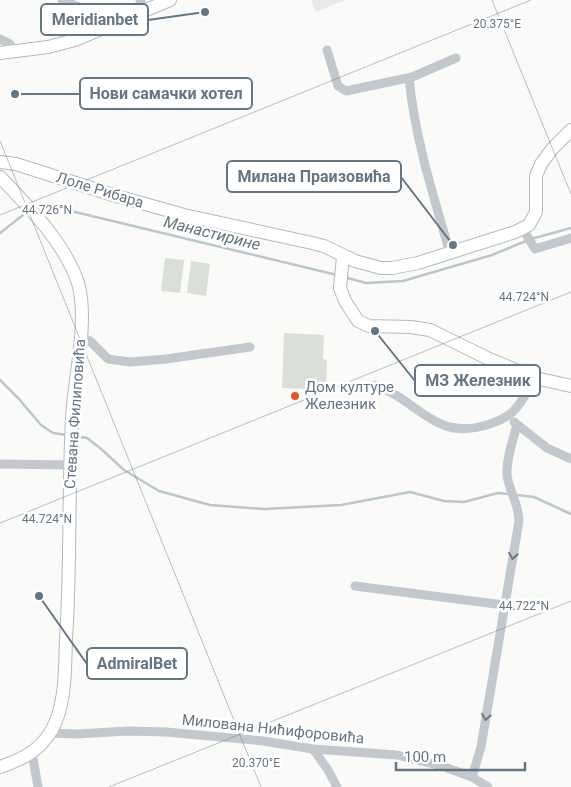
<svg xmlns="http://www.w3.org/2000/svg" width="571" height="787" font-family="Roboto,sans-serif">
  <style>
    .built { fill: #e8e9e9 }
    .green { fill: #dadfd7 }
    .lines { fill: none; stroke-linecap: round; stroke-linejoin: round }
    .stream { stroke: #bbc7cb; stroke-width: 2.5 }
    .secondary-casing { stroke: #b3babf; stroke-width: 14 }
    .street { stroke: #c3c8cc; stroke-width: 9 }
    .secondary { stroke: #fff; stroke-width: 12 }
    .oneway { stroke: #6a7a87 }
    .ticks { fill: none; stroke: #657683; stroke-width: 1; stroke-opacity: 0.45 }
    .poi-dot { fill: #e4572e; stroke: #fff; stroke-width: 2 }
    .labels { text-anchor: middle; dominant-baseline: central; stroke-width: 5; stroke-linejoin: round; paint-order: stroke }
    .street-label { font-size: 15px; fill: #657683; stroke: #fff }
    .poi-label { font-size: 15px; fill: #657683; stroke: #fff; text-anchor: start }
    .water-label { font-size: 16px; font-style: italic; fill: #60757c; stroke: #fff }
    .ticks-label { font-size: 12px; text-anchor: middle; fill: #657683; stroke: #fff; stroke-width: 5; stroke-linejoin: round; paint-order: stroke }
    .leader { fill: none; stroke: #657683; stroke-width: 2 }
    .callout-dot { fill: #657683; stroke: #fff; stroke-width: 2 }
    .callout { fill: #fff; stroke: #657683; stroke-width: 2 }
    .callout-label { font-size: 16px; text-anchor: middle; font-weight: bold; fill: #657683 }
  </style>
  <rect width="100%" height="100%" fill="#fafaf8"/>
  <path class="built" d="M311,0H345L316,12Z"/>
  <g class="green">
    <path d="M165,258L184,260L180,293L161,291Z"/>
    <path d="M191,261L210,264L206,296L187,293Z"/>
    <path d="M284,333L324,335L323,359L327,360L326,390L282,388Z"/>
  </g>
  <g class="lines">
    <g class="stream">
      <path d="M64,212L71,211L337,275"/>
      <path d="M0,233L23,215"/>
      <path d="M531,239L571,228"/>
      <path d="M344,277L366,283L403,281L492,255L526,241"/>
      <path d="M0,380L19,399L41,425L53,433L67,435"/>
      <path d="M75,436L87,438L100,448L124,470L159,491L210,505L264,509L341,505L410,492L444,501L464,502L498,493L534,497L571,514"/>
    </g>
    <g class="secondary-casing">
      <g id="secondary">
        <path d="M0,53L48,47L75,40L170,0"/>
        <path d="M0,162L16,164L113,195L184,215L312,243L324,246L355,261L381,268H392L418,263L515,232L529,225L536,212V176L541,164L552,149L571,130"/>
        <path d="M0,177C28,206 65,243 78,283C89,320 74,379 72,418C68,492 71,565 66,638C65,665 66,696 56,721C45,748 26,758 0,767"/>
        <path d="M343,257L340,288L345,301L358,321L369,326L411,327L430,330L487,358L535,378L571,386"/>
      </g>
    </g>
    <g class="street">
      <path d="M62,0L98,15L109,26"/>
      <path d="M140,0L145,11"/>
      <path d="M0,39L10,44L13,52"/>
      <path d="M327,50L338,86L346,91L412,77L456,58"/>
      <path d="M409,78C415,138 433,195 450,253"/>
      <path d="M523,229L535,249L571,238"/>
      <path d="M80,337L90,341L108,359L130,362L166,359L250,347"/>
      <path d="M375,385C383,389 392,392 399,397C429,417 445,436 483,426C516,417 519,406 535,378"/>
      <path d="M514,422L547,448L571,459"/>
      <path d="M0,464L70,465"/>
      <path d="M355,586L504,605"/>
      <path d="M50,733L77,734L128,731L166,732L263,741L313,749L397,755L442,766L472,777L488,787"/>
      <path d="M313,749L328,770L337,787"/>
      <path d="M32,753L38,787"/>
      <path d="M472,777L481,747L519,521C519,504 509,491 507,475C506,459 513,440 517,425"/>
    </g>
    <use href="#secondary" class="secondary"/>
  </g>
  <defs><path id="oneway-chevron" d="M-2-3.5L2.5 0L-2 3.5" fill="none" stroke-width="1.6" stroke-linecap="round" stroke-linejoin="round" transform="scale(1.25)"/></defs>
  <g class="oneway">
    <use href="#oneway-chevron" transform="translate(513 556) rotate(100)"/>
    <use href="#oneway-chevron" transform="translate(486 717) rotate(100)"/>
  </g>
  <path class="ticks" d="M492,0L571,194M0,141L261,787M0,215L531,0M0,523L571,292M109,787L571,601"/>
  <circle class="poi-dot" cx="295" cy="396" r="5"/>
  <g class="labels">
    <g class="street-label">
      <text transform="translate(100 190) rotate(17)">Лоле Рибара</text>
      <text transform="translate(75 414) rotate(-86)">Стевана Филиповића</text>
      <text transform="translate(273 729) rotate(6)">Милована Нићифоровића</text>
    </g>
    <g class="poi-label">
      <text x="305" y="387">Дом културе<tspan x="305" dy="17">Железник</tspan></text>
    </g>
    <g class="water-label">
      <text transform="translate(212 233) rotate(14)">Манастирине</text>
    </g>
  </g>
  <g class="ticks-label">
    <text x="497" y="28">20.375°E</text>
    <text x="47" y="214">44.726°N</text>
    <text x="524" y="301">44.724°N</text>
    <text x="47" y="523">44.724°N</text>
    <text x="524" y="610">44.722°N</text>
    <text x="256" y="767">20.370°E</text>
  </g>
  <path class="leader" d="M205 12L148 20M15 94L80 94M453 245L401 177M375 331L415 381M39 596L87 664"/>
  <g class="callout-dot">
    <circle cx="205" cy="12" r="5"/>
    <circle cx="15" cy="94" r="5"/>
    <circle cx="453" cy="245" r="5"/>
    <circle cx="375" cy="331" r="5"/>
    <circle cx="39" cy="596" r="5"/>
  </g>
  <g class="callout">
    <rect x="41" y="4" width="107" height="31" rx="5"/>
    <rect x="80" y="78" width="172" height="31" rx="5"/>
    <rect x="227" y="161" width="174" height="31" rx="5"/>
    <rect x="415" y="365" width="125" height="31" rx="5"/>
    <rect x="87" y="648" width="100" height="31" rx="5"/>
  </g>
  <g class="callout-label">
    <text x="95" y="25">Meridianbet</text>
    <text x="166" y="99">Нови самачки хотел</text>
    <text x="314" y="182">Милана Праизовића</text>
    <text x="478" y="386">МЗ Железник</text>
    <text x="137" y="669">AdmiralBet</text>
  </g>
  <path d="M396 762v8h129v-8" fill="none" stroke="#657683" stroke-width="2.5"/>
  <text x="404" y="762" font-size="15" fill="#657683" stroke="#ffffff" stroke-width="4" paint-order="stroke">100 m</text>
</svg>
